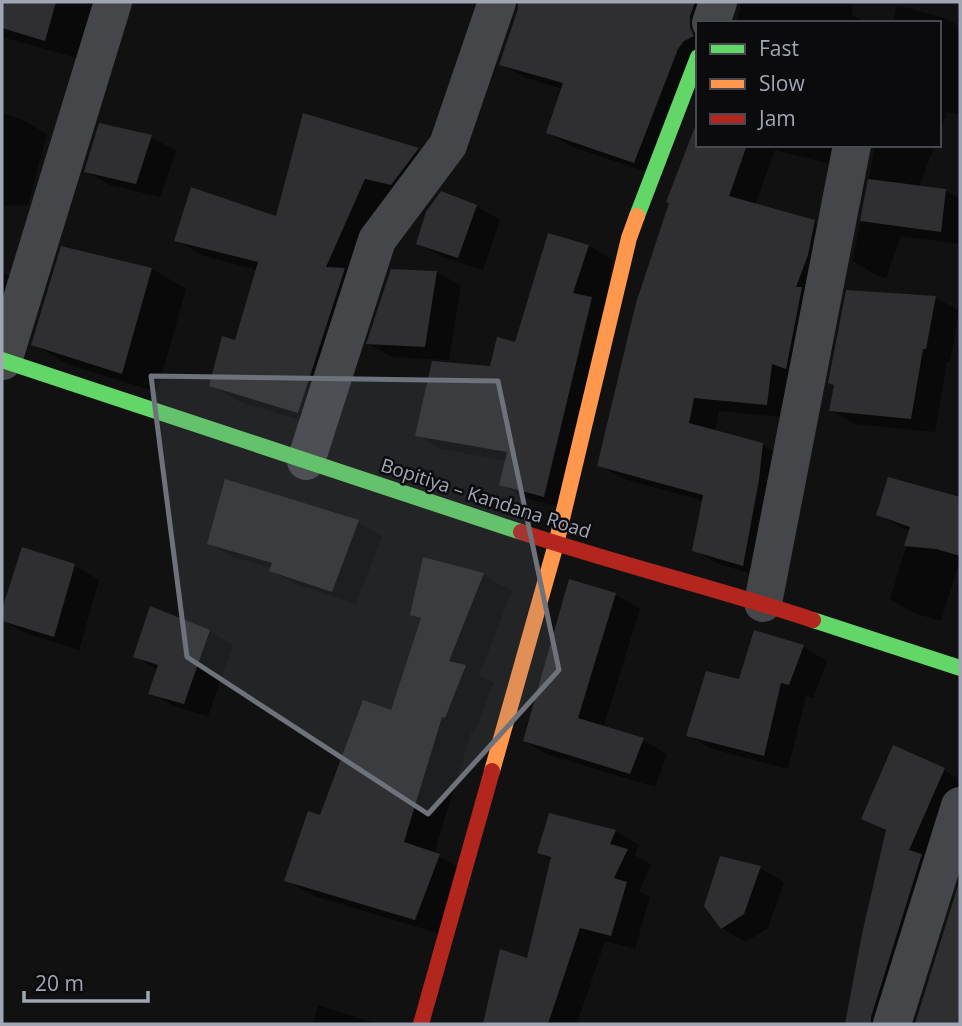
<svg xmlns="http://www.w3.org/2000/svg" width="962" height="1026" font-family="'Open Sans',sans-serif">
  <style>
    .shadow { fill: #0007 }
    .building { fill: #2f2f31 }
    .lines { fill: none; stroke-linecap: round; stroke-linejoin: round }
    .street { stroke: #45464a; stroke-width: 38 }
    .fast { stroke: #63d668; stroke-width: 16 }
    .slow { stroke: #ff974d; stroke-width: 16 }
    .jam { stroke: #b3261e; stroke-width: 16 }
    .marked { fill: #6e727b; fill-opacity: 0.2; stroke: #6e727b; stroke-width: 5; stroke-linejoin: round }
    .labels { text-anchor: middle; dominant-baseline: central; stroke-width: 5; stroke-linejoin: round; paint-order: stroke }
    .street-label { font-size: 19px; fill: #a0a6b4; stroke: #0b0b0d }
  </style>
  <rect width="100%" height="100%" fill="#111"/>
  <g class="shadow">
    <path d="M2,2H96L80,59L2,37Z"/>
    <path d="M520,2H727L698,23V76L659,176L573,147L548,133L563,89L526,78L501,64L519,9Z"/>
    <path d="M741,2H852L853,16L868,23H736L740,9Z"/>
    <path d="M897,5L947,19L960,27V115L947,112L939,133V23H893Z"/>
    <path d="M2,113L23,120L47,134L28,205L2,206Z"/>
    <path d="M100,125L151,137L176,151L160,197L110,185L86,172Z"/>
    <path d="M698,145H860L852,170L775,150L755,205L814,222L839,236L792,418L719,411L715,432L763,445L788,459L767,579L719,564L694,550L704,501L624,479L599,465Z"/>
    <path d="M875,145H935L919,187L946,191L960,199V244L901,236L886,278L878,276L853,261Z"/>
    <path d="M418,149L446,166L394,194L327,428L240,402L211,385L236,342L258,270L204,256L176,240L278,219Z"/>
    <path d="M476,206L500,220L483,270L442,257L418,243Z"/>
    <path d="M549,235L589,246L613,260L568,509L525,498L501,484L506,461L441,449L417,435L516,344Z"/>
    <path d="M62,248L152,269L186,289L157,392L67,364L33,344Z"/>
    <path d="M2,272L31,288L2,337Z"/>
    <path d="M437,272L461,286L449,360L392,357L369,344Z"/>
    <path d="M935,297L959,311L950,362H947L935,432L855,424L831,410Z"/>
    <path d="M952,496L960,501V561L941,621L914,613L890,599L911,531L902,528L878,514Z"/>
    <path d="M358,522L382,536L356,604L295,584L271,570L272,568L233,557L209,543Z"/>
    <path d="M23,549L75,566L99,580L79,650L25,633L2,620V615Z"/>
    <path d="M483,575L512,591L479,675L494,683L474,734L471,733L434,854L468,872L444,935L314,896L286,880L321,817L393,712L422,620L412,614Z"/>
    <path d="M570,582L616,595L640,609L603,728L643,740L667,754L655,787L549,755L525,741Z"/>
    <path d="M209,631L233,645L208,716L175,707L151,693L158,670L135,656Z"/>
    <path d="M755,633L803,647L827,661L813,698L806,696L788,769L712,749L688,735L740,681Z"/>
    <path d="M894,747L944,770L960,779V802L897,1024H847L864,935L887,832L863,818Z"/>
    <path d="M615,831L639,845L635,855L651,865L639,891L650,897L635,949L605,941L577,1024H489L485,1022L529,960L552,859L539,852Z"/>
    <path d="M760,868L784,882L768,928L746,942L722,928Z"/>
    <path d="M960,885V1024H917Z"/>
    <path d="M318,1005L378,1024H313Z"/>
  </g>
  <g class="building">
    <path d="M2,2H56L45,41L2,28Z"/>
    <path d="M518,2H695L690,16V27L694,36L684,41L678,49L634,163L546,133L563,83L499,65L518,9Z"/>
    <path d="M303,113L419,148L391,185L365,179L326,267L345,268L298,413L209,386L222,336L235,340L258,262L174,241L191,187L276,216Z"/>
    <path d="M698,119V145H747L729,196L815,220L808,255L796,287H802L786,369L772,364L767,405L694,398L689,423L763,443L759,480L743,566L692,551L703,495L597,466L636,303L669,203L666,202Z"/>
    <path d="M99,123L152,135L136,184L84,172Z"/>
    <path d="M868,179L946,189L941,232L860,221Z"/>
    <path d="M441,191L477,205L458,258L416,244L426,212Z"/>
    <path d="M548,233L589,245L573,293L592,297L544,497L499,485L507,452L415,436L432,361L490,366L497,337L515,342Z"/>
    <path d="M61,246L152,268L122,374L31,345Z"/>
    <path d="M391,269L437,271L425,347L366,344Z"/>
    <path d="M846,290L936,296L926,349H923L911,419L829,411L834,385L828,383Z"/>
    <path d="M888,477L960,497V556L936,549L904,546L910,527L876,515Z"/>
    <path d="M225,479L359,520L332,592L269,571L272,563L207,544Z"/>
    <path d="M22,547L75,564L54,637L2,621V609Z"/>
    <path d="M423,557L484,573L449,661L466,665L445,718L442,717L404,842L440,854L415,920L284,881L308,811L320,815L363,700L391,710L421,618L410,615Z"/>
    <path d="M569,579L616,593L578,718L644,738L630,774L523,741Z"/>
    <path d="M150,606L210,630L184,704L148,694L158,665L133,657Z"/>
    <path d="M754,630L804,645L789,685L781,683L764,756L686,736L706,671L739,679Z"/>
    <path d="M893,745L945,768L909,850L922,854L871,1017V1024H845L862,934L886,830L861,819Z"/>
    <path d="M549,813L616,830L610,844L628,849L614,878L627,882L611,936L580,928L548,1024H483L500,949L527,958L551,857L537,853Z"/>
    <path d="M720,856L761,866L744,914L721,929L704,906Z"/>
    <path d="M960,879V1024H915Z"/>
  </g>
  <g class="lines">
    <g class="street">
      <path d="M711,23L718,2"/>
      <path d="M3,361L113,2"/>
      <path d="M306,461L377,240L448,145L497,2"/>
      <path d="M763,603L852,145"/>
      <path d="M892,1024L960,806"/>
    </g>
    <g class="fast">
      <path d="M637,216L698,57"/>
      <path d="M2,360L521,532"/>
      <path d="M813,620L960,668"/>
    </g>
    <path class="slow" d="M492,771L556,544L629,238L637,216"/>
    <g class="jam">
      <path d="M521,532C617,564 716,588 813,620"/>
      <path d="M421,1024L492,771"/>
    </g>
  </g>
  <path class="marked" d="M151,376L498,381L559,670L428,814L187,657Z"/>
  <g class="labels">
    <g class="street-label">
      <text transform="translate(486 498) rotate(18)">Bopitiya – Kandana Road</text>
    </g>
  </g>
  <rect width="962" height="1026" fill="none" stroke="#a0a6b4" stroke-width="7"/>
  <rect x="696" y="21" width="245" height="126" fill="#0b0b0d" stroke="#474950" stroke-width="2"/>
  <rect x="710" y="44" width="35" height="10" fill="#63d668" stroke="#474950" stroke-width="2"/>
  <text x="759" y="56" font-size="21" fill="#a0a6b4">Fast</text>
  <rect x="710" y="79" width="35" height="10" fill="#ff974d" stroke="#474950" stroke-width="2"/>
  <text x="759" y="91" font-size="21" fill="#a0a6b4">Slow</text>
  <rect x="710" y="114" width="35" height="10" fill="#b3261e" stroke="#474950" stroke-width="2"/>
  <text x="759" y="126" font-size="21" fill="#a0a6b4">Jam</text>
  <path d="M24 991v10h124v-10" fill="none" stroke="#a0a6b4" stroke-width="3.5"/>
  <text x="35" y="991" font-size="21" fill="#a0a6b4" stroke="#0b0b0d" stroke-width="5" paint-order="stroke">20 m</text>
</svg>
